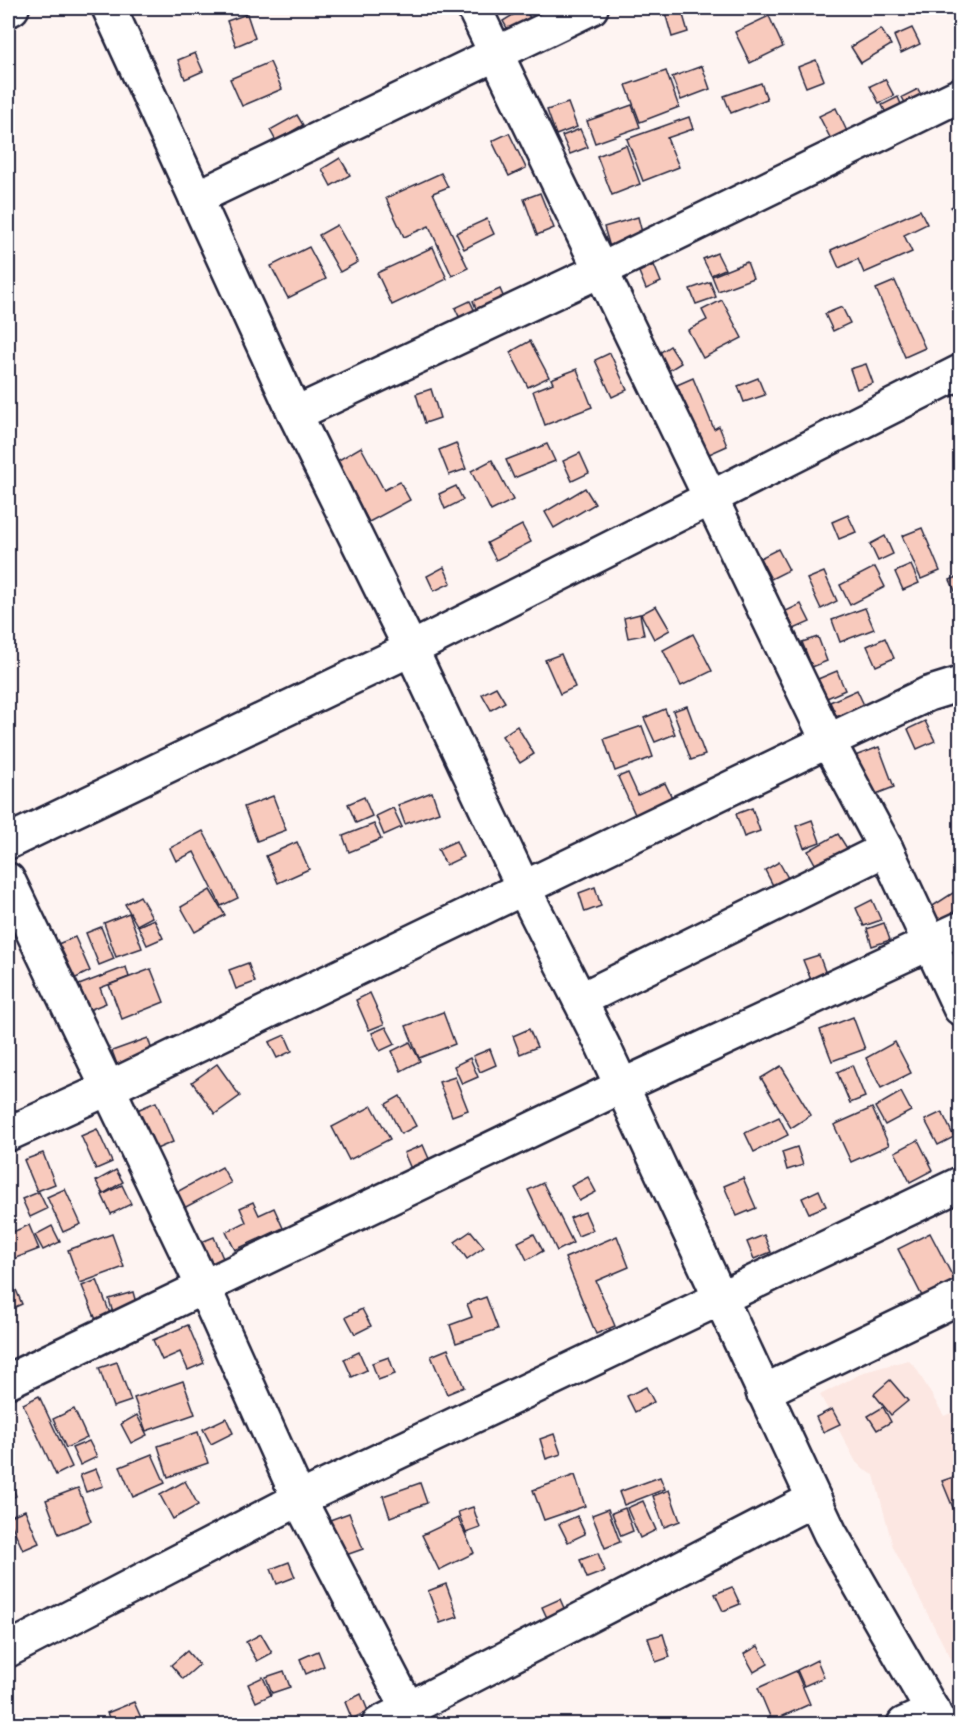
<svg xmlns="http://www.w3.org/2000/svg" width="968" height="1732" viewBox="0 0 968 1732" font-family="Caveat,sans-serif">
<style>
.built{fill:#fce7e2}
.building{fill:#f8cabd;stroke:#22223b;stroke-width:1.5}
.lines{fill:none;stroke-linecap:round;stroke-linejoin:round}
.minor-casing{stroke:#22223b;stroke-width:38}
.minor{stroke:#fff;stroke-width:33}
</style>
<rect width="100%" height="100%" fill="#fef4f2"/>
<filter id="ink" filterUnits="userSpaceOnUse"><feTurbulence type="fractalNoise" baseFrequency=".0167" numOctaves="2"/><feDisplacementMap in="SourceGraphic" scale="12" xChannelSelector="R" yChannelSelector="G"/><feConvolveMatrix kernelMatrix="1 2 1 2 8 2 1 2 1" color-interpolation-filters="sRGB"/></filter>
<g filter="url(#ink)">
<polygon class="built" points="908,1360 916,1368 944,1416 960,1409 960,1677 893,1547 874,1475 864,1470 856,1462 820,1395 864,1372"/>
<g class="building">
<polygon points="524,8 532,21 511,35 503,21"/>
<polygon points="669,8 681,8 688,32 672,37 664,9"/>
<polygon points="247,14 255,38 236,46 227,21"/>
<polygon points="769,16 783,47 750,63 735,32"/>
<polygon points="912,28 920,44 901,53 894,36"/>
<polygon points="881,29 891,45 861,63 851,47"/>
<polygon points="195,53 203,71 185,79 178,60"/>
<polygon points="816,60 824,80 806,87 798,67"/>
<polygon points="270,62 282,89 242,106 230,79"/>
<polygon points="702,66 710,89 681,100 672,77"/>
<polygon points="666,71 679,107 640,122 626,85"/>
<polygon points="885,79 894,96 879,103 870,86"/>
<polygon points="761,83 767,99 731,113 724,96"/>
<polygon points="918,89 926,104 910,112 902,97"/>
<polygon points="898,97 905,114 890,121 882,105"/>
<polygon points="568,103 577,127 556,135 547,110"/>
<polygon points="632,105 640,127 595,143 587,121"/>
<polygon points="836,108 852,142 836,149 819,116"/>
<polygon points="297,115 303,125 276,141 270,130"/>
<polygon points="689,117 693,129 667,138 679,167 643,181 627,139"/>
<polygon points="580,129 588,147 570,154 562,136"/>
<polygon points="509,133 526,168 509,176 492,141"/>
<polygon points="626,145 640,184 612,195 597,156"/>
<polygon points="340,158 350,175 331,186 322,169"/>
<polygon points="441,173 448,187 433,193 468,268 452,276 429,226 404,237 386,198"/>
<polygon points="540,193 554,228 537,235 524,199"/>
<polygon points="960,202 960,224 951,207"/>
<polygon points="920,210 927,224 904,235 912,252 864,273 858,259 839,268 831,250"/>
<polygon points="638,217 645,244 612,254 604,227"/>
<polygon points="487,219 494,234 464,249 456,233"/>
<polygon points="337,225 358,262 340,272 319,235"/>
<polygon points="309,247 326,279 288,298 271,266"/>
<polygon points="433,247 447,279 392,305 377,273"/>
<polygon points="717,253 725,269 711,275 703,259"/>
<polygon points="747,262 753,278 718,291 712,276"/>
<polygon points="654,265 661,282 646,289 639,272"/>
<polygon points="895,281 925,348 905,357 876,289"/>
<polygon points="710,282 716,297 696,304 690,289"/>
<polygon points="500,289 507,305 480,318 473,301"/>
<polygon points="722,300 742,338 703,358 688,330 707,320 702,310"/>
<polygon points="470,301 480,322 465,329 455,308"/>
<polygon points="842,307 850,323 833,331 825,314"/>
<polygon points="530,341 549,377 528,387 510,352"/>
<polygon points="670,346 681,363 668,371 658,354"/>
<polygon points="610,353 627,390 612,397 595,360"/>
<polygon points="866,364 873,383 857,389 850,369"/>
<polygon points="577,369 592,407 545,425 533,391 553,383 551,379"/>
<polygon points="693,378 714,429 719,426 727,446 707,455 677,385"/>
<polygon points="758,378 765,395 744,402 738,386"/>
<polygon points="431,389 440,418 425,423 416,394"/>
<polygon points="456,443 466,469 449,475 439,450"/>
<polygon points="547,444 555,461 514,478 506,460"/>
<polygon points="361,447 384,490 400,482 410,500 369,522 337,461"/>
<polygon points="580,453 589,473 572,481 563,461"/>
<polygon points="492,460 513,500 491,511 471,471"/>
<polygon points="456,486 463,500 445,509 439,494"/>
<polygon points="585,488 595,504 554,528 545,512"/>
<polygon points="848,515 856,532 839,539 832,522"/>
<polygon points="522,525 531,542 496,560 487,543"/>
<polygon points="922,528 940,571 921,579 902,536"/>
<polygon points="885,536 893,554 878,561 870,544"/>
<polygon points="778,549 789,570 771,579 760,558"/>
<polygon points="911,565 919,583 903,590 895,572"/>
<polygon points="444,567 451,583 434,591 427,576"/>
<polygon points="875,567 885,587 850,605 840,585"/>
<polygon points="824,572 837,601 821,609 807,579"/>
<polygon points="960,576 960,602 950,580"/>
<polygon points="801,604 810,622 794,629 786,611"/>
<polygon points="656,606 670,630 654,639 641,614"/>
<polygon points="865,608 874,629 840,642 832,620"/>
<polygon points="640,614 644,635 628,638 624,618"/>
<polygon points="693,634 712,671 681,686 663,650"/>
<polygon points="818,637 827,661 812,667 802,642"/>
<polygon points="885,638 894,658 876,666 867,646"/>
<polygon points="561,654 575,687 560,694 545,660"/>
<polygon points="837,671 845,690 827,698 818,679"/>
<polygon points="496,687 505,702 491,710 482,694"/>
<polygon points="857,690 864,705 837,717 830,702"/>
<polygon points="687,706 705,755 691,760 673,711"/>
<polygon points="665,709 675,734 655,742 644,718"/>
<polygon points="925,721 935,741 917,749 908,729"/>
<polygon points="517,726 534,754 520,763 502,736"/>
<polygon points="642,726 653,757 615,771 604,739"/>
<polygon points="879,747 894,787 871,796 855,756"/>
<polygon points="628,773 638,795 665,783 675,804 638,821 618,777"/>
<polygon points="432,792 439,812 405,824 398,805"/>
<polygon points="273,796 286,830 257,841 244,807"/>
<polygon points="364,797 372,816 356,823 348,804"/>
<polygon points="393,808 402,827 384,835 376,816"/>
<polygon points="752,808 760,831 744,837 736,814"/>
<polygon points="812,820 820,842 804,848 796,826"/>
<polygon points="374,824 381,839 349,852 343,836"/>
<polygon points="203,831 238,898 221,906 194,852 176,861 170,848"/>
<polygon points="838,834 850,853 819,871 808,851"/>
<polygon points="456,841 463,857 446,865 438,849"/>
<polygon points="297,842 309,869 278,883 266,856"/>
<polygon points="779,862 793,887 778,895 765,870"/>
<polygon points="595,887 601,906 585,912 579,893"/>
<polygon points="210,890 225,915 195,932 181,907"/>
<polygon points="956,891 960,897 960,909 937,924 928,909"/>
<polygon points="140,896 152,917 137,925 125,904"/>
<polygon points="872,900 881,920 864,926 856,908"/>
<polygon points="129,913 142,948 116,957 104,923"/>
<polygon points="154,919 163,938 147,945 138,926"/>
<polygon points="884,923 890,940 872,946 867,929"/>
<polygon points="101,927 114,959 99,965 86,933"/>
<polygon points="75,937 90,971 74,979 58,944"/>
<polygon points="819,955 826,974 811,980 803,960"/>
<polygon points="248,963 255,982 236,989 229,970"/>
<polygon points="126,967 129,977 100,988 106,1003 89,1010 79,985"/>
<polygon points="151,969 164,1002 122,1019 109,985"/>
<polygon points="370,993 384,1024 369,1030 356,1000"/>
<polygon points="443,1012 455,1044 419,1058 406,1026"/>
<polygon points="853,1017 865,1049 832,1061 820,1030"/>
<polygon points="386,1027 395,1044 380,1051 372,1033"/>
<polygon points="529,1029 537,1047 520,1054 513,1036"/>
<polygon points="285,1035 292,1051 277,1058 269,1042"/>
<polygon points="148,1038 153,1054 118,1067 112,1051"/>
<polygon points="410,1042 420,1061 401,1071 392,1051"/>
<polygon points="895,1042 911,1073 881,1088 866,1058"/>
<polygon points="490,1049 496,1065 480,1072 473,1056"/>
<polygon points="470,1058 478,1077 462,1084 454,1066"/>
<polygon points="217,1064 240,1096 215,1114 192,1082"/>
<polygon points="852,1065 865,1097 850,1103 837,1072"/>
<polygon points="781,1066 811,1115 791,1128 761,1078"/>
<polygon points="455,1077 468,1110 452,1116 439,1082"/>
<polygon points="901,1092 911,1111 885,1125 875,1107"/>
<polygon points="400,1096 416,1126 401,1134 386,1104"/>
<polygon points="156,1102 173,1142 154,1150 137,1110"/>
<polygon points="372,1106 390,1139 349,1160 332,1127"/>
<polygon points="872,1108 889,1145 851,1162 834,1125"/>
<polygon points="942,1112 954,1137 938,1145 925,1120"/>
<polygon points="779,1117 788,1135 754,1152 745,1133"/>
<polygon points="97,1129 112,1162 96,1169 81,1136"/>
<polygon points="918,1140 933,1170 910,1182 895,1152"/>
<polygon points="423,1145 434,1170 415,1178 404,1153"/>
<polygon points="797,1147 803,1165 787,1170 782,1152"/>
<polygon points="43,1153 55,1184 37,1191 24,1160"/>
<polygon points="222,1167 231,1183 184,1208 175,1193"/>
<polygon points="116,1170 123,1182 103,1194 96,1181"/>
<polygon points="588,1177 596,1192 579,1201 571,1186"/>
<polygon points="743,1178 756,1208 737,1216 724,1186"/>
<polygon points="543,1183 573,1243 557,1251 528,1190"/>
<polygon points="122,1185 131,1204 111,1214 102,1195"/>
<polygon points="65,1189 81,1224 63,1232 47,1197"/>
<polygon points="819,1190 826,1206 809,1213 802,1198"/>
<polygon points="39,1192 47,1209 30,1217 22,1199"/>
<polygon points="253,1202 259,1215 274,1208 283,1228 235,1250 226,1232 246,1222 240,1208"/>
<polygon points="585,1212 593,1230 578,1236 570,1218"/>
<polygon points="29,1225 39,1249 8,1261 8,1234"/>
<polygon points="52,1226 60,1242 43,1250 35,1235"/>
<polygon points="471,1231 484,1247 467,1259 455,1242"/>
<polygon points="930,1233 955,1281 923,1298 898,1249"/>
<polygon points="112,1234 124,1267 80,1283 68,1250"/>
<polygon points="534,1234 543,1251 527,1260 518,1242"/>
<polygon points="764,1235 771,1252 754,1259 747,1242"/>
<polygon points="617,1236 629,1267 596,1281 615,1326 596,1334 565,1258"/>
<polygon points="214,1237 225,1263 210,1269 199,1243"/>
<polygon points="9,1273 22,1304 8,1310 8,1274"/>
<polygon points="97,1280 111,1316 97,1322 82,1286"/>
<polygon points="133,1292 138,1310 114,1317 109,1299"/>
<polygon points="486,1297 498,1329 456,1343 450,1325 472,1317 467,1304"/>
<polygon points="362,1309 371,1326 355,1334 346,1317"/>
<polygon points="188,1325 204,1363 188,1370 180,1352 162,1360 153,1340"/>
<polygon points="448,1349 464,1387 447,1394 431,1356"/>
<polygon points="359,1352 367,1370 352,1377 344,1359"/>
<polygon points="389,1357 395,1374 378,1380 372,1363"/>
<polygon points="117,1362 131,1401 113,1407 99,1368"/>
<polygon points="890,1380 908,1401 891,1415 874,1394"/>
<polygon points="183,1381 195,1414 146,1431 134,1398"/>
<polygon points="646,1387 654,1402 635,1412 627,1396"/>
<polygon points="39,1396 72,1467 56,1475 23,1404"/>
<polygon points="883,1407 891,1422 877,1430 868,1416"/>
<polygon points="74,1409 87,1438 66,1448 53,1419"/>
<polygon points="832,1409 840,1424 823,1432 816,1417"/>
<polygon points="137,1415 147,1435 131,1443 121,1424"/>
<polygon points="226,1418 233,1433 211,1444 203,1429"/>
<polygon points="198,1432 208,1463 168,1477 158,1446"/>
<polygon points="554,1434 561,1454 546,1459 540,1439"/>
<polygon points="89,1441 97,1457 80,1465 72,1448"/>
<polygon points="152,1454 165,1483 133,1497 120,1467"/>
<polygon points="96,1469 103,1486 86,1492 80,1475"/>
<polygon points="575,1475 585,1506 544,1520 533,1490"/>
<polygon points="959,1475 960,1513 956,1515 942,1481"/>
<polygon points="8,1476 16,1496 8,1500"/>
<polygon points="660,1477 665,1489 624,1505 619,1492"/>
<polygon points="185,1481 198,1505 173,1519 160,1495"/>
<polygon points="420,1483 427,1503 390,1517 383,1496"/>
<polygon points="78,1488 91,1521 59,1534 46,1500"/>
<polygon points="669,1490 680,1521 664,1527 653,1496"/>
<polygon points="643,1501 656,1530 640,1538 627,1508"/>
<polygon points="473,1507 480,1528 466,1533 458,1512"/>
<polygon points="625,1508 633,1531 621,1536 612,1513"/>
<polygon points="608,1509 620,1542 605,1548 592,1515"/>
<polygon points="25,1510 39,1543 23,1550 8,1517"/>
<polygon points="349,1513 363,1549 343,1556 330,1520"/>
<polygon points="577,1516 585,1534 568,1542 559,1524"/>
<polygon points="458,1518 474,1553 439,1570 422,1535"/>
<polygon points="598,1553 605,1571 587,1578 580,1560"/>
<polygon points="289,1562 295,1577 277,1584 271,1569"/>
<polygon points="446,1584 458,1617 440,1623 428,1591"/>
<polygon points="732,1587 740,1604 723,1611 715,1594"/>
<polygon points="560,1599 568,1617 550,1624 542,1607"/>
<polygon points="261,1634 272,1653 257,1661 246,1642"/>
<polygon points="663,1634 670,1657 656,1662 648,1638"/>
<polygon points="758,1646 768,1664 754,1672 744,1654"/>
<polygon points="187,1651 199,1665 183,1679 171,1665"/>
<polygon points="318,1651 324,1666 306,1674 300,1659"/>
<polygon points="817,1660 824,1677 804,1686 797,1670"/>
<polygon points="284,1671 290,1687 272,1693 266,1677"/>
<polygon points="796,1671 810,1704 772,1721 758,1688"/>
<polygon points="263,1677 271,1695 256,1702 248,1684"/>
<polygon points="361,1694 368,1711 352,1719 345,1702"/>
<polygon points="134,1702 142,1720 131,1724 112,1724 107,1713"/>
</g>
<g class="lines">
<g class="minor-casing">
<g id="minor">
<polyline points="109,8 295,414 411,649 523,887 603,1046 814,1499 830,1533 940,1724"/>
<polyline points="474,8 828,741 886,849 960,1008"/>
<polyline points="8,10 12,8"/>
<polyline points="196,198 591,8"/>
<polyline points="295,414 601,270 960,95"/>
<polyline points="8,842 411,649 960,372"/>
<polyline points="8,880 204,1288 299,1499 416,1724"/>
<polyline points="580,1000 886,849"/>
<polyline points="8,1134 109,1088 828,741 928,694 960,684"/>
<polyline points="8,1381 622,1086 960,929"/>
<polyline points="763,1392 960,1297"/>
<polyline points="8,1650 299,1499 960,1184"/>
<polyline points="379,1724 814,1499"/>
<polyline points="904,1724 933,1711"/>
</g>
</g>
<use href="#minor" class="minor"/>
</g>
</g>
<rect width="968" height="1732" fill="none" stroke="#fff" stroke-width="30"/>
<rect x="15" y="15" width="938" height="1702" fill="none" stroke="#22223b" stroke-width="2" filter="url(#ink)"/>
</svg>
